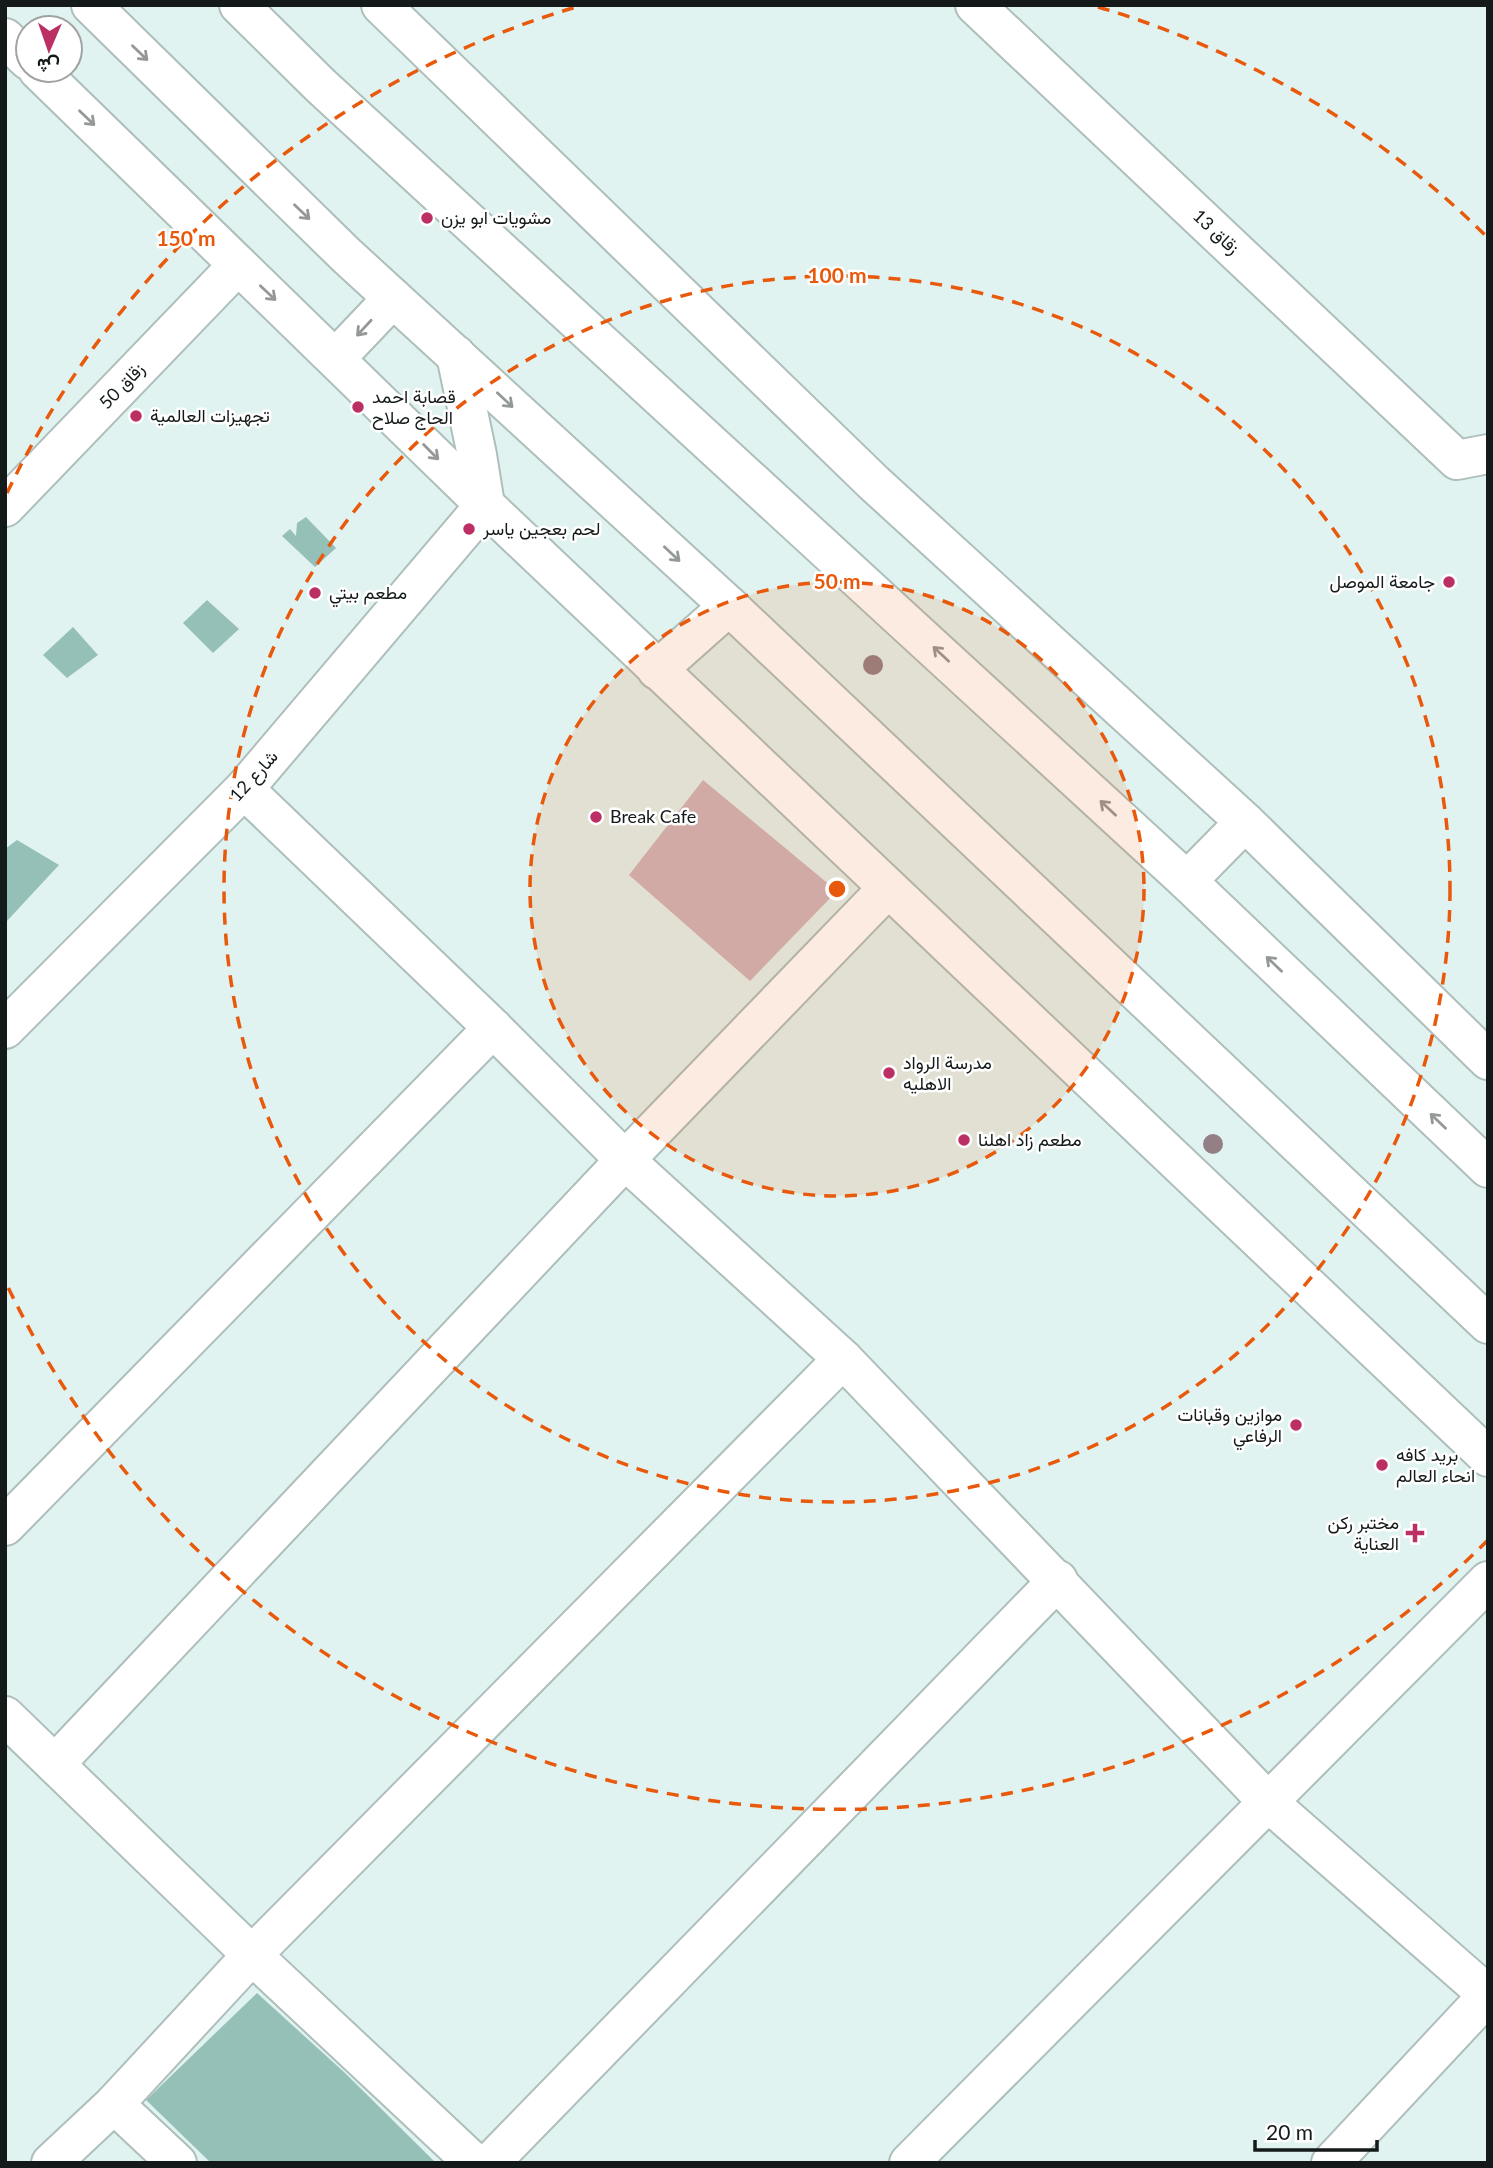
<svg xmlns="http://www.w3.org/2000/svg" width="1493" height="2168" viewBox="0 0 1493 2168" font-family="Lato,Vazirmatn,sans-serif">
<style>
.green{fill:#ceb5bb}
.building{fill:#95c0b8}
.lines{fill:none;stroke-linecap:round;stroke-linejoin:round}
.street-casing{stroke:#adbebb;stroke-width:42}
.secondary-casing{stroke:#adbebb;stroke-width:42}
.highway-casing{stroke:#adbebb;stroke-width:42}
.street{stroke:#fff;stroke-width:38}
.secondary{stroke:#fff;stroke-width:38}
.highway{stroke:#fff;stroke-width:38}
.tree{fill:#938087}
.oneway{stroke:#959898}
.ring{fill:none;stroke:#e8590c;stroke-width:3.5;stroke-dasharray:12 9}
.poi-dot{fill:#bb2f65;stroke:#fff;stroke-width:2.5}
.labels{text-anchor:middle;stroke-width:5;stroke-linejoin:round;paint-order:stroke}
.poi-label{font-size:18px;fill:#131a19;stroke:#fff;text-anchor:start}
.street-label{font-size:18px;fill:#131a19;stroke:#fff}
.centre{fill:#e8590c;stroke:#fff;stroke-width:3.5}
.ring-label{font-size:21px;text-anchor:middle;font-weight:bold;fill:#e8590c;stroke:#fff;stroke-width:5;stroke-linejoin:round;paint-order:stroke}
</style>
<rect width="100%" height="100%" fill="#e1f3f0"/>
<polygon class="green" points="703,780 837,891 750,981 629,875"/>
<g class="building">
<polygon points="306,517 336,548 315,567 282,536 290,529 296,536 297,523"/>
<polygon points="207,600 239,629 213,653 183,623"/>
<polygon points="73,627 98,655 67,678 43,655"/>
<polygon points="17,840 59,865 6,922 5,849"/>
<polygon points="257,1993 345,2073 436,2163 211,2163 146,2100"/>
</g>
<g class="lines">
<g class="street-casing">
<g id="street">
<polyline points="381,5 874,483 1245,822 1488,1060"/>
<polyline points="975,5 1457,460 1488,454"/>
<polyline points="5,38 28,60"/>
<polyline points="38,70 485,505 1488,1457"/>
<polyline points="5,507 238,265"/>
<polyline points="244,789 493,1028 625,1160 843,1359 1268,1802 1488,1995"/>
<polyline points="5,1526 493,1028"/>
<polyline points="5,1716 252,1955 474,2163"/>
<polyline points="55,1764 625,1160 888,888"/>
<polyline points="114,2104 177,2163"/>
<polyline points="51,2163 114,2104 252,1955 843,1359"/>
<polyline points="490,2163 1058,1580"/>
<polyline points="909,2163 1488,1581"/>
<polyline points="1331,2163 1488,1995"/>
</g>
</g>
<g class="secondary-casing">
<polyline id="secondary" points="5,1029 244,789 485,505"/>
</g>
<g class="highway-casing">
<g id="highway">
<polyline points="91,5 346,255 729,606 1488,1324"/>
<polyline points="239,5 321,86 1187,881 1488,1168"/>
<polyline points="456,355 477,455 485,505"/>
<polyline points="336,358 393,298"/>
<polyline points="657,670 729,606"/>
<polyline points="1187,881 1245,822"/>
</g>
</g>
<use href="#street" class="street"/>
<use href="#secondary" class="secondary"/>
<use href="#highway" class="highway"/>
</g>
<g class="tree">
<circle cx="873" cy="665" r="10"/>
<circle cx="1213" cy="1144" r="10"/>
</g>
<defs><path id="oneway-shaft" d="M-6 0H5M1.5-3L5.5 0L1.5 3" fill="none" stroke-width="1.6" stroke-linecap="round" stroke-linejoin="round" transform="scale(1.75)"/></defs>
<g class="oneway">
<use href="#oneway-shaft" transform="translate(140 53) rotate(44)"/>
<use href="#oneway-shaft" transform="translate(87 118) rotate(44)"/>
<use href="#oneway-shaft" transform="translate(302 212) rotate(44)"/>
<use href="#oneway-shaft" transform="translate(268 293) rotate(43)"/>
<use href="#oneway-shaft" transform="translate(364 328) rotate(133)"/>
<use href="#oneway-shaft" transform="translate(505 400) rotate(43)"/>
<use href="#oneway-shaft" transform="translate(431 452) rotate(45)"/>
<use href="#oneway-shaft" transform="translate(672 554) rotate(43)"/>
<use href="#oneway-shaft" transform="translate(941 654) rotate(-137)"/>
<use href="#oneway-shaft" transform="translate(1108 808) rotate(-137)"/>
<use href="#oneway-shaft" transform="translate(1274 964) rotate(-136)"/>
<use href="#oneway-shaft" transform="translate(1438 1121) rotate(-136)"/>
</g>
<circle cx="837" cy="889" r="307" fill="#e8590c" fill-opacity=".12"/>
<g class="ring">
<circle cx="837" cy="889" r="307"/>
<circle cx="837" cy="889" r="613"/>
<path d="M1488 1540A920 920 0 0 1 7 1285M7 493A920 920 0 0 1 576 7M1098 7A920 920 0 0 1 1488 238"/>
</g>
<g class="poi-dot">
<circle cx="427" cy="218" r="7"/>
<circle cx="358" cy="407" r="7"/>
<circle cx="136" cy="416" r="7"/>
<circle cx="469" cy="529" r="7"/>
<circle cx="1449" cy="582" r="7"/>
<circle cx="315" cy="593" r="7"/>
<circle cx="596" cy="817" r="7"/>
<circle cx="889" cy="1073" r="7"/>
<circle cx="964" cy="1140" r="7"/>
<circle cx="1296" cy="1425" r="7"/>
<circle cx="1382" cy="1465" r="7"/>
<path d="M1411.5 1522.5h7v7h7v7h-7v7h-7v-7h-7v-7h7z"/>
</g>
<g class="labels">
<g class="poi-label">
<text x="441" y="224">مشويات ابو يزن</text>
<text x="372" y="403">قصابة احمد<tspan x="372" dy="21">الحاج صلاح</tspan></text>
<text x="150" y="422">تجهيزات العالمية</text>
<text x="483" y="535">لحم بعجين ياسر</text>
<text x="1435" y="588" text-anchor="end">جامعة الموصل</text>
<text x="329" y="599">مطعم بيتي</text>
<text x="610" y="823">Break Cafe</text>
<text x="903" y="1069">مدرسة الرواد<tspan x="903" dy="21">الاهليه</tspan></text>
<text x="978" y="1146">مطعم زاد اهلنا</text>
<text x="1282" y="1421" text-anchor="end">موازين وقبانات<tspan x="1282" dy="21">الرفاعي</tspan></text>
<text x="1396" y="1461">بريد كافه<tspan x="1396" dy="21">انحاء العالم</tspan></text>
<text x="1399" y="1529" text-anchor="end">مختبر ركن<tspan x="1399" dy="21">العناية</tspan></text>
</g>
<g class="street-label">
<text transform="translate(1216 232) rotate(43)" y="6">زقاق 13</text>
<text transform="translate(122 386) rotate(-46)" y="6">زقاق 50</text>
<text transform="translate(254 776) rotate(-48)" y="6">شارع 12</text>
</g>
</g>
<circle cx="837" cy="889" r="10" class="centre"/>
<g class="ring-label">
<text x="186" y="246">150 m</text>
<text x="837" y="283">100 m</text>
<text x="837" y="589">50 m</text>
</g>
<rect width="1493" height="2168" fill="none" stroke="#131a19" stroke-width="14"/>
<g transform="translate(49 49) rotate(182)"><circle r="33" fill="#ffffff" stroke="#a1a3a3" stroke-width="2"/>
<path d="M0-5L12 26L0 18L-12 26Z" fill="#bb2f65"/>
<text y="-10" font-size="19" font-weight="bold" text-anchor="middle" fill="#131a19">ش</text>
</g>
<path d="M1255 2140v10h122v-10" fill="none" stroke="#131a19" stroke-width="3.5"/>
<text x="1266" y="2140" font-size="21" fill="#131a19" stroke="#ffffff" stroke-width="5" paint-order="stroke">20 m</text>
</svg>
